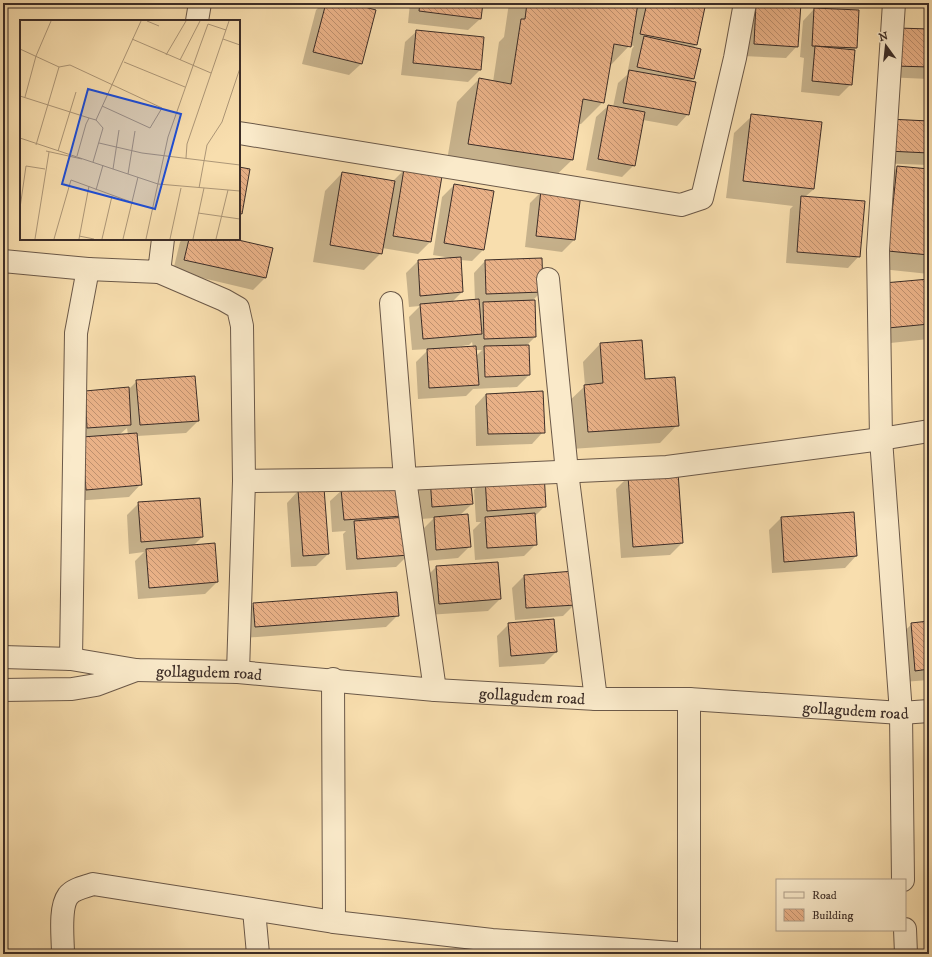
<svg xmlns="http://www.w3.org/2000/svg" width="932" height="957" viewBox="0 0 932 957" font-family="'IM FELL DW Pica',serif">
<style>
.shadow{fill:#0003;fill-rule:evenodd}
.building{fill:url(#building-back-hatch);stroke:#3c2d27}
.lines{fill:none;stroke-linecap:round;stroke-linejoin:round}
.minor-casing{stroke:#6b5949;stroke-width:24}
.tertiary-casing{stroke:#6b5949;stroke-width:24}
.minor{stroke:#faeaca;stroke-width:22}
.tertiary{stroke:#faeaca;stroke-width:22}
.labels{text-anchor:middle;stroke-width:4;stroke-linejoin:round;paint-order:stroke}
.street-label{font-size:16px;fill:#3c2d27;stroke:#faeaca}
.inset-road{fill:none;stroke:#ad9778;stroke-width:1}
.view{fill:#1d4ed8;fill-opacity:0.15;stroke:#1d4ed8;stroke-width:2}
.inset-edge{fill:none;stroke:#3c2d27;stroke-width:2}
</style>
<defs>
<pattern id="building-back-hatch" width="6" height="6" patternUnits="userSpaceOnUse"><rect width="6" height="6" fill="#e9b187"/><path d="M-1 5l2 2M0 0l6 6M5-1l2 2" fill="none" stroke="#be906e"/></pattern>
</defs>
<rect width="100%" height="100%" fill="#f8deae"/>
<filter id="stains"><feTurbulence type="fractalNoise" baseFrequency=".005" numOctaves="4"/><feColorMatrix values="0 0 0 0 .2 0 0 0 0 .09 0 0 0 0 .02 0 0 0 .5 -.17"/></filter>
<radialGradient id="worn" r=".72"><stop offset=".6" stop-color="#630" stop-opacity="0"/><stop offset="1" stop-color="#630" stop-opacity=".3"/></radialGradient>
<g class="shadow">
<polygon points="323,3 346,3 361,64 349,75 302,64 316,10"/>
<polygon points="410,3 482,3 480,19 468,30 408,23"/>
<polygon points="509,3 637,3 636,9 642,3 683,3 704,8 696,45 693,48 700,50 693,79 690,82 688,114 677,126 643,120 634,165 622,177 586,170 596,117 608,106 613,107 618,83 627,75 632,49 634,46 630,45 609,67 603,102 581,124 578,124 572,160 549,182 446,166 457,102 479,79 493,82 499,42 504,37"/>
<polygon points="748,3 800,3 797,46 786,58 743,56"/>
<polygon points="814,9 858,11 856,48 853,51 851,84 839,96 801,92 804,58 800,57 803,21"/>
<polygon points="929,30 929,79 884,77"/>
<polygon points="417,31 483,38 480,70 468,82 401,75 405,42"/>
<polygon points="752,116 814,189 805,197 859,256 848,268 786,263 790,209 793,206 726,198 734,133"/>
<polygon points="929,122 929,165 875,163"/>
<polygon points="898,167 929,170 929,274 872,268 880,184"/>
<polygon points="404,170 441,177 430,242 418,254 382,248 381,253 364,270 313,262 325,191 342,173 393,181"/>
<path d="M454,185l29,65 -11,11 -12,-1 2,32 -11,11 24,-2 -1,-28 11,-12 57,30 -10,10 3,36 -9,9h2l1,29 -12,12 -44,2 -7,7 -48,3 -2,-37 13,-13 -17,1 -3,-33 11,-11 -11,1 -3,-34 12,-12 33,-3 -18,-3 9,-58zM472,342l1,5 -18,2 -1,-2 15,-2zM475,350h7l-6,6z"/>
<polygon points="542,191 580,195 574,240 562,252 525,247 530,203"/>
<polygon points="183,239 229,239 271,249 265,278 253,290 173,271 180,242"/>
<polygon points="929,280 929,339 871,345 867,301 884,284"/>
<polygon points="600,344 644,380 677,425 660,443 571,449 567,403 585,386 583,362"/>
<path d="M137,381l61,40 -12,12 -49,3 3,49 -11,12 -55,4 -1,-98 55,-13zM127,428l1,7h-9z"/>
<polygon points="486,394 543,432 532,444 476,446 475,406"/>
<polygon points="628,477 682,543 670,555 621,558 616,489"/>
<polygon points="431,478 472,504 460,515 470,546 458,558 425,561 423,529 434,518 421,519 419,490"/>
<polygon points="485,478 545,506 534,517 536,544 524,556 475,560 473,530 481,522 476,522 474,490"/>
<polygon points="400,485 408,555 396,567 346,570 343,534 346,531 332,532 330,501 342,490"/>
<polygon points="298,491 328,554 316,566 291,567 287,503"/>
<polygon points="139,503 202,537 193,546 217,582 205,594 138,599 135,561 144,552 129,554 127,515"/>
<polygon points="781,518 856,556 845,568 772,573 769,530"/>
<polygon points="497,563 500,599 488,611 427,615 424,579 436,567"/>
<polygon points="524,576 575,604 563,616 515,620 512,588"/>
<polygon points="254,604 398,615 386,627 244,638 242,616"/>
<polygon points="929,622 929,680 903,682 900,635 912,624"/>
<polygon points="509,624 556,652 544,664 499,667 497,636"/>
</g>
<g class="building">
<polygon points="326,3 350,3 376,10 362,64 313,52"/>
<polygon points="420,3 483,3 481,19 419,11"/>
<polygon points="527,3 638,3 631,47 614,44 604,103 583,99 573,160 468,144 479,78 511,84 521,19 525,19"/>
<polygon points="647,3 687,3 705,7 697,45 640,34"/>
<polygon points="756,3 801,3 798,47 754,44"/>
<polygon points="814,8 859,10 857,48 812,46"/>
<polygon points="898,28 929,29 929,67 896,66"/>
<polygon points="416,30 484,37 481,70 413,63"/>
<polygon points="644,36 701,49 694,79 637,67"/>
<polygon points="815,46 855,50 852,85 812,81"/>
<polygon points="629,70 696,82 689,115 623,103"/>
<polygon points="608,105 645,112 635,166 598,159"/>
<polygon points="751,114 822,122 814,189 743,181"/>
<polygon points="888,119 929,121 929,153 887,151"/>
<polygon points="897,166 929,169 929,255 888,251"/>
<polygon points="239,167 250,169 242,214 239,213"/>
<polygon points="404,169 442,176 431,242 393,236"/>
<polygon points="342,172 395,181 382,254 330,245"/>
<polygon points="454,184 494,191 484,250 444,243"/>
<polygon points="541,190 581,194 575,240 536,236"/>
<polygon points="801,196 865,201 860,257 797,252"/>
<polygon points="189,239 234,239 273,248 266,278 184,260"/>
<polygon points="461,257 463,292 420,296 418,260"/>
<polygon points="542,258 543,292 486,294 485,260"/>
<polygon points="929,279 929,324 888,328 884,283"/>
<polygon points="479,299 482,334 423,339 420,304"/>
<polygon points="535,300 536,337 484,339 483,302"/>
<polygon points="642,340 645,379 675,377 679,426 588,432 584,385 603,383 600,343"/>
<polygon points="529,345 530,375 485,377 484,346"/>
<polygon points="476,346 479,385 429,388 427,349"/>
<polygon points="195,376 199,421 140,425 136,380"/>
<polygon points="129,387 131,425 87,428 85,391"/>
<polygon points="543,391 545,433 488,434 486,394"/>
<polygon points="137,433 142,485 86,490 82,437"/>
<polygon points="678,472 683,543 633,547 628,476"/>
<polygon points="544,473 546,507 487,511 485,477"/>
<polygon points="470,474 473,504 432,507 430,477"/>
<polygon points="401,484 403,516 344,520 341,489"/>
<polygon points="324,488 329,554 303,556 298,490"/>
<polygon points="200,498 203,537 141,542 138,502"/>
<polygon points="854,512 857,556 784,562 781,517"/>
<polygon points="535,513 537,545 487,548 485,517"/>
<polygon points="468,514 471,547 436,550 434,517"/>
<polygon points="406,517 409,555 357,559 354,521"/>
<polygon points="215,543 218,582 149,588 146,549"/>
<polygon points="498,562 501,599 439,604 436,566"/>
<polygon points="574,571 576,605 526,608 524,575"/>
<polygon points="397,592 399,616 255,627 253,603"/>
<polygon points="554,619 557,652 511,656 508,623"/>
<polygon points="929,621 929,669 915,671 911,623"/>
</g>
<g class="lines">
<g class="minor-casing">
<g id="minor">
<polyline points="894,3 878,250 881,439 901,713 903,880"/>
<polyline points="197,21 200,3"/>
<polyline points="239,133 681,205 702,198 735,58 745,3"/>
<polyline points="3,261 88,269"/>
<polyline points="159,272 224,300 238,308 242,326 244,481 238,672"/>
<polyline points="548,279 567,472 596,699"/>
<polyline points="391,303 405,479 435,690"/>
<polyline points="244,481 405,479 667,467 881,439 929,431"/>
<polyline points="71,659 76,333 88,269 159,272 163,239"/>
<polyline points="333,679 334,922"/>
<polyline points="689,699 689,954"/>
<polyline points="254,910 258,954"/>
<polyline points="905,929 906,954"/>
<path d="M63,954c0,-15 -4,-46 5,-58 5,-7 17,-9 25,-12l241,38 158,18 196,14"/>
</g>
</g>
<g class="tertiary-casing">
<g id="tertiary">
<path id="s1" d="M3,657l68,2 65,11 102,2 197,18 161,9h93l212,14 28,-2"/>
<polyline points="3,690 72,689 96,685 136,670"/>
</g>
</g>
<use href="#minor" class="minor"/>
<use href="#tertiary" class="tertiary"/>
</g>
<g class="labels">
<g class="street-label">
<text dy="6" stroke="none"><textPath href="#s1" startOffset="207">gollagudem road</textPath></text>
<text dy="6" stroke="none"><textPath href="#s1" startOffset="531">gollagudem road</textPath></text>
<text dy="6" stroke="none"><textPath href="#s1" startOffset="855">gollagudem road</textPath></text>
</g>
</g>
<g transform="translate(20 20)">
<rect width="220" height="220" fill="#f8deae"/>
<path class="inset-road" d="M127,1l12,5M112,19l79,34M203,19l17,6M0,29l39,18 11,-2 92,43 -12,20 -48,-22M146,35l20,-34M160,40l20,-39M104,42l61,25M0,76l69,22M5,77l11,-41 15,-35M0,118l138,46 82,7M79,123l43,10 98,12M16,125l23,-78M26,131l36,8M38,131l18,-59M57,136l9,-32 3,-6 7,2 45,-99M166,138l1,-14 42,-123M73,142l10,-34 -7,-8M93,149l6,-39M108,154l7,-43M179,168l8,-43 15,-23 18,-54M76,170l7,-25M0,188l6,-42 19,3M178,193l42,6M59,216l15,3M15,219l14,-87M34,219l17,-59 60,22M59,219l10,-53M82,219l10,-43M103,219l15,-62M126,219l22,-102 32,-91 8,-22 18,6M150,219l11,-51M173,219l11,-51M196,219l12,-49"/>
<path class="view" d="M68,69l93,25 -26,95 -93,-25z"/>
<rect width="220" height="220" class="inset-edge"/>
</g>
<rect width="932" height="957" fill="none" stroke="#f8deae" stroke-width="16"/>
<rect x="4" y="4" width="924" height="949" fill="none" stroke="#3c2d27" stroke-width="2"/>
<rect x="8" y="8" width="916" height="941" fill="none" stroke="#3c2d27"/>
<rect x="776" y="879" width="130" height="52" fill="#faeaca" stroke="#ae9e89"/>
<rect x="784" y="892" width="20" height="6" fill="#faeaca" stroke="#ae9e89"/>
<text x="812" y="899" font-size="12" fill="#3c2d27">Road</text>
<rect x="784" y="909" width="20" height="12" fill="url(#building-back-hatch)" stroke="#ae9e89"/>
<text x="812" y="919" font-size="12" fill="#3c2d27">Building</text>
<g transform="translate(886 46) rotate(345)" stroke="#faeaca" stroke-width="3" paint-order="stroke">
<path d="M0-3L7 15L0 10L-7 15Z" fill="#3c2d27"/>
<text y="-6" font-size="11" font-weight="bold" text-anchor="middle" fill="#3c2d27">N</text>
</g>
<rect width="100%" height="100%" filter="url(#stains)"/>
<rect width="100%" height="100%" fill="url(#worn)"/>
</svg>
